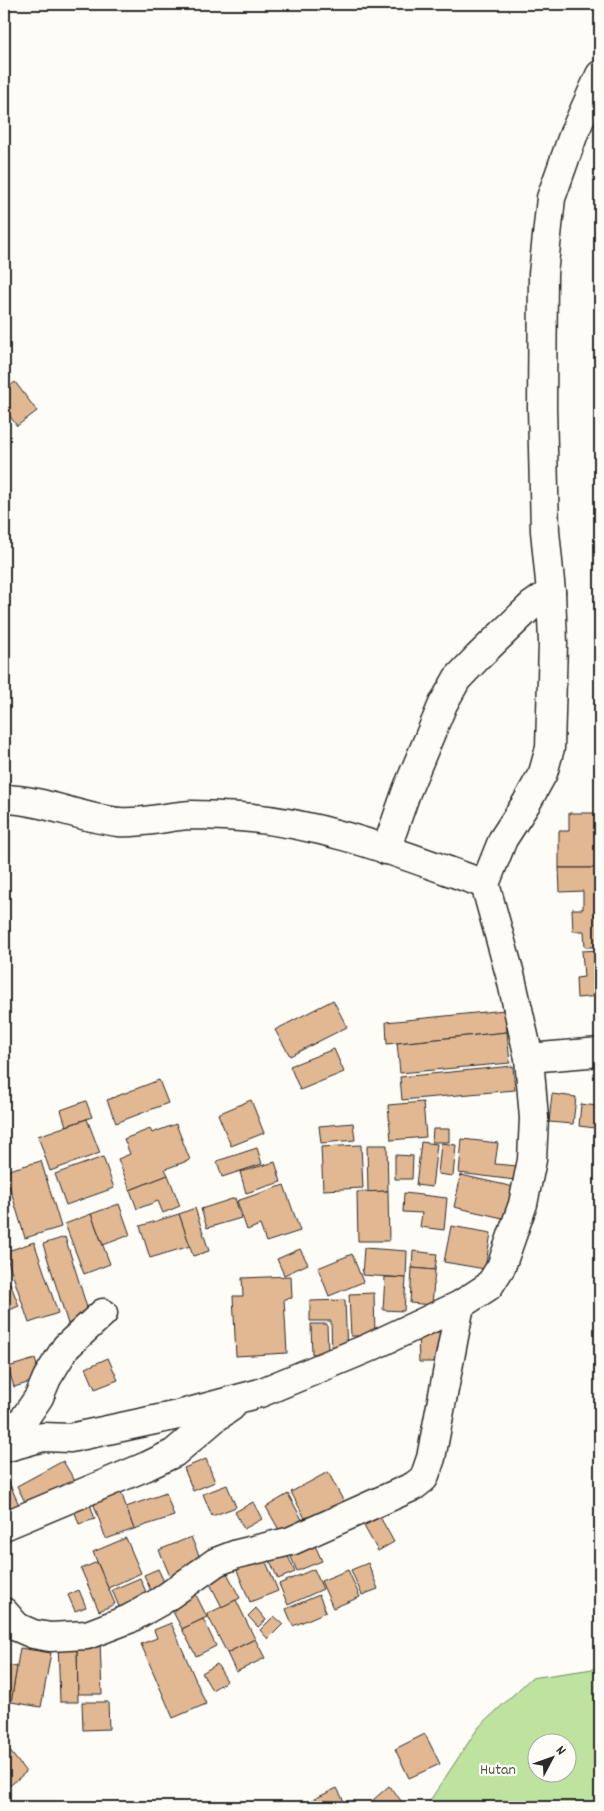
<svg xmlns="http://www.w3.org/2000/svg" width="604" height="1811" viewBox="0 0 604 1811" font-family="Dekko,sans-serif">
<style>
.green{fill:#bde39e;stroke:#748764;fill-rule:evenodd}
.building{fill:#e1b892;stroke:#2b2b2b}
.lines{fill:none;stroke-linecap:round;stroke-linejoin:round}
.street-casing{stroke:#2b2b2b;stroke-width:31}
.street{stroke:#fdfcf7;stroke-width:28}
.labels{text-anchor:middle;stroke-width:4.5;stroke-linejoin:round;paint-order:stroke}
.park-label{font-size:16px;fill:#505948;stroke:#fdfcf7}
</style>
<rect width="100%" height="100%" fill="#fdfcf7"/>
<filter id="ink" filterUnits="userSpaceOnUse"><feTurbulence type="fractalNoise" baseFrequency=".02" numOctaves="2"/><feDisplacementMap in="SourceGraphic" scale="10" xChannelSelector="R" yChannelSelector="G"/><feConvolveMatrix kernelMatrix="1 2 1 2 8 2 1 2 1" color-interpolation-filters="sRGB"/></filter>
<g filter="url(#ink)">
<path class="green" d="M600,1668v139h-173v-2l51,-77 53,-50zM536,1744h30v30h-30z"/>
<g class="building">
<polygon points="15,382 37,411 17,426 4,408 4,391"/>
<polygon points="598,701 600,701 600,729 597,729"/>
<rect x="596" y="737" width="4" height="28"/>
<polygon points="569,813 600,813 600,868 559,868 559,831 569,831"/>
<polygon points="559,868 600,868 600,947 585,947 584,931 573,931 572,909 583,909 583,891 560,892"/>
<polygon points="600,950 600,996 577,998 576,978 584,977 582,951"/>
<polygon points="333,1000 347,1027 290,1056 275,1030"/>
<polygon points="505,1010 507,1032 387,1044 386,1022"/>
<polygon points="507,1032 510,1063 400,1073 397,1043"/>
<polygon points="334,1049 344,1072 300,1090 290,1066"/>
<polygon points="513,1066 515,1090 402,1100 400,1077"/>
<polygon points="159,1080 168,1103 116,1123 107,1100"/>
<polygon points="552,1094 576,1097 573,1124 549,1122"/>
<polygon points="251,1100 264,1133 231,1146 218,1114"/>
<polygon points="86,1101 92,1117 66,1126 61,1110"/>
<polygon points="423,1102 426,1137 391,1140 388,1105"/>
<polygon points="581,1104 597,1106 595,1128 579,1126"/>
<polygon points="87,1119 100,1153 50,1171 38,1136"/>
<polygon points="353,1123 355,1140 321,1143 319,1126"/>
<polygon points="176,1124 190,1160 165,1169 168,1175 130,1190 118,1159 130,1154 124,1139 150,1129 152,1133"/>
<polygon points="433,1129 449,1129 449,1142 432,1142"/>
<polygon points="462,1139 498,1143 495,1164 517,1166 515,1180 459,1173"/>
<polygon points="421,1142 437,1144 432,1187 416,1185"/>
<polygon points="441,1143 456,1145 453,1176 438,1174"/>
<polygon points="361,1145 363,1188 323,1190 321,1147"/>
<polygon points="367,1145 387,1145 388,1191 368,1192"/>
<polygon points="257,1148 262,1164 222,1177 217,1161"/>
<polygon points="395,1155 413,1156 412,1179 395,1179"/>
<polygon points="103,1157 114,1188 66,1205 55,1174"/>
<polygon points="41,1161 61,1227 25,1238 5,1171"/>
<polygon points="275,1162 281,1182 246,1193 240,1172"/>
<polygon points="168,1175 180,1206 163,1213 158,1201 137,1209 130,1190"/>
<polygon points="461,1175 514,1187 507,1219 454,1207"/>
<polygon points="284,1185 300,1231 266,1242 260,1225 247,1230 237,1201"/>
<polygon points="388,1191 389,1241 358,1241 357,1192"/>
<polygon points="404,1193 447,1198 444,1230 420,1227 422,1213 403,1212"/>
<polygon points="235,1198 241,1218 207,1228 201,1209"/>
<polygon points="119,1204 130,1235 103,1245 91,1214"/>
<polygon points="195,1208 209,1251 193,1256 179,1214"/>
<polygon points="91,1214 110,1264 84,1274 65,1224"/>
<polygon points="179,1214 190,1246 150,1258 140,1226"/>
<polygon points="451,1226 491,1233 485,1269 444,1262"/>
<polygon points="65,1237 90,1317 68,1324 43,1244"/>
<polygon points="34,1242 58,1313 29,1323 5,1252"/>
<polygon points="364,1248 407,1251 406,1278 362,1275"/>
<polygon points="300,1249 308,1264 284,1275 277,1259"/>
<polygon points="413,1251 437,1254 435,1270 412,1268"/>
<polygon points="352,1254 363,1282 329,1296 318,1268"/>
<polygon points="412,1268 435,1270 432,1305 410,1303"/>
<polygon points="291,1276 292,1298 284,1299 287,1353 236,1356 233,1296 243,1296 242,1278"/>
<polygon points="385,1277 406,1278 404,1311 383,1310"/>
<polygon points="10,1283 19,1306 5,1312 4,1286"/>
<polygon points="374,1293 375,1336 351,1336 349,1294"/>
<polygon points="345,1300 347,1354 332,1355 331,1321 310,1321 310,1301"/>
<polygon points="311,1324 327,1324 328,1353 312,1354"/>
<polygon points="418,1332 440,1332 441,1362 419,1362"/>
<polygon points="108,1358 118,1380 95,1389 86,1368"/>
<polygon points="35,1359 41,1379 14,1387 8,1367"/>
<polygon points="206,1459 215,1482 193,1491 184,1468"/>
<polygon points="63,1461 75,1481 28,1508 17,1486"/>
<polygon points="4,1472 20,1507 4,1514"/>
<polygon points="328,1472 345,1504 308,1524 291,1492"/>
<polygon points="227,1485 236,1507 212,1516 203,1494"/>
<polygon points="121,1492 134,1529 106,1539 93,1502"/>
<polygon points="166,1493 174,1516 134,1529 126,1507"/>
<polygon points="288,1494 304,1523 282,1535 266,1507"/>
<polygon points="89,1501 95,1519 79,1524 73,1507"/>
<polygon points="253,1502 262,1519 244,1529 235,1512"/>
<polygon points="380,1517 394,1542 378,1551 364,1526"/>
<polygon points="191,1537 204,1567 172,1581 159,1550"/>
<polygon points="126,1538 141,1573 108,1588 93,1552"/>
<polygon points="312,1539 322,1561 297,1571 288,1550"/>
<polygon points="283,1545 295,1572 278,1579 266,1552"/>
<polygon points="264,1557 278,1591 250,1602 236,1568"/>
<polygon points="97,1562 115,1604 99,1611 81,1569"/>
<polygon points="368,1563 378,1589 362,1595 351,1570"/>
<polygon points="158,1569 168,1590 153,1596 144,1575"/>
<polygon points="314,1569 323,1589 288,1605 279,1584"/>
<polygon points="348,1570 360,1597 333,1608 321,1581"/>
<polygon points="227,1573 240,1598 222,1607 209,1582"/>
<polygon points="140,1578 151,1604 123,1616 112,1590"/>
<polygon points="79,1590 86,1607 75,1611 68,1595"/>
<polygon points="195,1593 207,1617 182,1629 170,1606"/>
<polygon points="319,1595 326,1612 293,1626 286,1609"/>
<polygon points="236,1600 255,1639 227,1653 207,1614"/>
<polygon points="256,1608 266,1620 258,1627 248,1616"/>
<polygon points="274,1616 283,1624 268,1639 260,1630"/>
<polygon points="203,1619 216,1646 196,1656 182,1629"/>
<polygon points="171,1623 206,1704 173,1718 141,1644 157,1638 154,1630"/>
<polygon points="255,1639 265,1658 236,1672 227,1653"/>
<polygon points="58,1640 77,1643 78,1702 60,1702"/>
<polygon points="100,1642 102,1694 78,1694 77,1643"/>
<polygon points="20,1648 51,1653 41,1707 11,1702"/>
<polygon points="4,1664 17,1667 11,1702 4,1700"/>
<polygon points="217,1664 227,1681 212,1690 202,1673"/>
<polygon points="82,1702 108,1702 109,1729 83,1730"/>
<polygon points="425,1734 440,1764 409,1778 395,1749"/>
<polygon points="9,1750 26,1772 6,1789 4,1786 4,1754"/>
<polygon points="389,1786 403,1803 397,1807 379,1807 373,1800"/>
<polygon points="337,1788 347,1807 311,1807 308,1802"/>
</g>
<g class="lines">
<g class="street-casing">
<g id="street">
<path d="M4,799c40,1 76,19 115,23 22,2 49,-6 72,-7 16,0 33,1 49,2 86,6 165,39 245,67"/>
<polyline points="386,850 407,790 443,704 457,679 478,657 531,606 551,592"/>
<polyline points="529,1058 600,1052"/>
<polyline points="4,1439 24,1419 39,1397 47,1378 66,1347 103,1313"/>
<polyline points="4,1448 43,1437 70,1438 178,1415 260,1393 368,1348 460,1305 489,1286 501,1267 523,1204 532,1160 534,1118 529,1058 511,978 485,884 503,839 527,802 543,773 550,748 553,643 551,592 545,531 542,407 543,274 551,198 574,133 600,75"/>
<polyline points="4,1526 147,1466 174,1453 215,1418 231,1407"/>
<polyline points="4,1612 17,1627 33,1634 50,1637 87,1635 129,1619 161,1601 216,1562 237,1554 291,1541 414,1486 424,1478 431,1458 460,1305"/>
</g>
</g>
<use href="#street" class="street"/>
</g>
</g>
<g class="labels">
<g class="park-label">
<text x="498" y="1774">Hutan</text>
</g>
</g>
<rect width="604" height="1811" fill="none" stroke="#fdfcf7" stroke-width="20"/>
<rect x="10" y="10" width="584" height="1791" fill="none" stroke="#2b2b2b" stroke-width="2" filter="url(#ink)"/>
<g transform="translate(552 1758) rotate(49)"><circle r="24" fill="#fdfcf7" stroke="#a9a8a5"/>
<path d="M0-4L9 19L0 12L-9 19Z" fill="#2b2b2b"/>
<text y="-8" font-size="14" font-weight="bold" text-anchor="middle" fill="#2b2b2b">N</text>
</g>
</svg>
